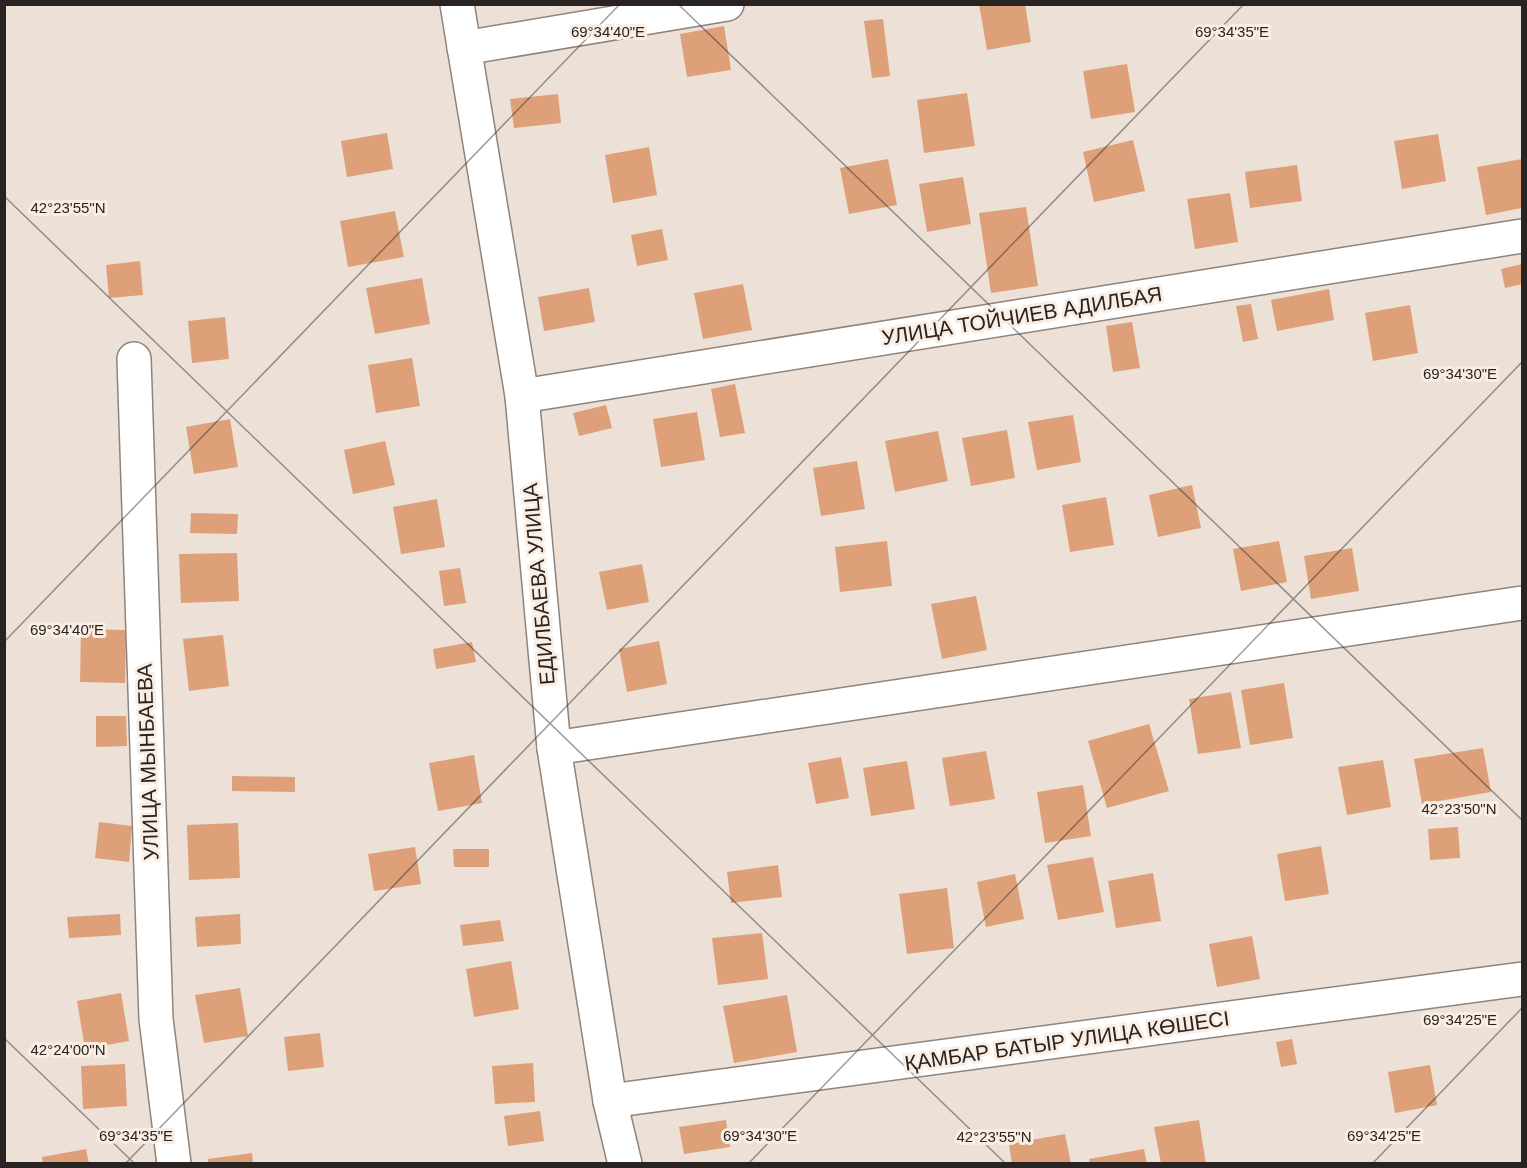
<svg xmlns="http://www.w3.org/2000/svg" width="1527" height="1168" viewBox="0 0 1527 1168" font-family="Arial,sans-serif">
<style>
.building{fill:#dda078}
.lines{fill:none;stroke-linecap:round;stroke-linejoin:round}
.minor-casing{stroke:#8f847b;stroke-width:36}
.minor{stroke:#fff;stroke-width:33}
.ticks{fill:none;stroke:#292421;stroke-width:1.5;stroke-opacity:0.45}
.labels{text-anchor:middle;stroke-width:6;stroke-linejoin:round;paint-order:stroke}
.street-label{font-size:21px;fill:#292421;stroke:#faeee4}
.ticks-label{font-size:15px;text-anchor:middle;fill:#292421;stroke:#faeee4;stroke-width:6;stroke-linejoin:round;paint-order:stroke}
</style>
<rect width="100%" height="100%" fill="#ede0d7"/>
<g class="building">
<polygon points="979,4 1025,4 1031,42 987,50"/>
<polygon points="883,19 890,76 872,78 864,21"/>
<polygon points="724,26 731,70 687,77 680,34"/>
<polygon points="1127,64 1135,112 1091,119 1083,71"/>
<polygon points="967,93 975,146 924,153 917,100"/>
<polygon points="558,94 561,123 514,128 510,99"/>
<polygon points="387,133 393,169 347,177 341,141"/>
<polygon points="1438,134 1446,181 1402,189 1394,141"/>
<polygon points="1133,140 1145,191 1094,202 1083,152"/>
<polygon points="649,147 657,195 613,203 605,155"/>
<polygon points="888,159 897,205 849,214 840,168"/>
<polygon points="1522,159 1522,208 1486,215 1477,167"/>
<polygon points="1297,165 1302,201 1250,208 1245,172"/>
<polygon points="963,177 971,224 927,232 919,184"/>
<polygon points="1230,193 1238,242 1195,249 1187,199"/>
<polygon points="1026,207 1038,286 991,293 979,213"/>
<polygon points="395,211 404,257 348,267 340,221"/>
<polygon points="662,229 668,260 637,266 631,235"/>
<polygon points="140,261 143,295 109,298 106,265"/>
<polygon points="1522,264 1522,284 1505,288 1501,269"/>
<polygon points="422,278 430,324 375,334 366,288"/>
<polygon points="743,284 752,330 703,339 694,293"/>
<polygon points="589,288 595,322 544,331 538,297"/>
<polygon points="1329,289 1334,320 1277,331 1271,300"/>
<polygon points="1251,304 1258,339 1243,342 1236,306"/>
<polygon points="1410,305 1418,353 1373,361 1365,313"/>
<polygon points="225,317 229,359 192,363 188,321"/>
<polygon points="1132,322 1140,368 1113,372 1106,326"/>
<polygon points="412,358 420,406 376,413 368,365"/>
<polygon points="735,384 745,433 720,437 711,389"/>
<polygon points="606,405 612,428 579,436 573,413"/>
<polygon points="697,412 705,460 661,467 653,419"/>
<polygon points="1073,415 1081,462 1037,470 1028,422"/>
<polygon points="230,419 238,467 194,474 186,427"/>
<polygon points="1007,430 1015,478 971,486 962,438"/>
<polygon points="938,431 948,481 895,492 885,441"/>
<polygon points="385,441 395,485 353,494 344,450"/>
<polygon points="857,461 865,509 821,516 813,468"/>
<polygon points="1192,485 1201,528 1158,537 1149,495"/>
<polygon points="1106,497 1114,545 1070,552 1062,505"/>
<polygon points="437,499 445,547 401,554 393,507"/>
<polygon points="191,513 238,514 237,534 190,533"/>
<polygon points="887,541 892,586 840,592 835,547"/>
<polygon points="1279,541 1287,582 1241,591 1233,549"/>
<polygon points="1352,548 1359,591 1311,599 1304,556"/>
<polygon points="237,553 239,601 181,603 179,554"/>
<polygon points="642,564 649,602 607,610 599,572"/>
<polygon points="460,568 466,603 444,606 439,571"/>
<polygon points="976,596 987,650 942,659 931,604"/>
<polygon points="81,629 126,630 125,683 80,682"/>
<polygon points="223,635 229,686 189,691 183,639"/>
<polygon points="659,641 667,684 627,692 619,649"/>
<polygon points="472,642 476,662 436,669 433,649"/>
<polygon points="1284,683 1293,738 1250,745 1241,690"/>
<polygon points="1231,692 1241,748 1198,754 1189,699"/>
<polygon points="96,716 126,716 127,746 96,747"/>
<polygon points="1149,724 1169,791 1107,808 1088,741"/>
<polygon points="1483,748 1491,792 1422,804 1414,759"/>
<polygon points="986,751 995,799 950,806 942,758"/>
<polygon points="474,755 482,803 438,811 429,763"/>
<polygon points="841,757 849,798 816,804 808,763"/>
<polygon points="1383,760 1391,807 1347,815 1338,767"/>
<polygon points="907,761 915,809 871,816 863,768"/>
<polygon points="232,776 295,777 295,792 232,791"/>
<polygon points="1083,785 1091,836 1045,843 1037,792"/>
<polygon points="99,822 132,826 129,862 95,858"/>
<polygon points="238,823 240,878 189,880 187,825"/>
<polygon points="1458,827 1460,858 1430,860 1428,829"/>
<polygon points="1321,846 1329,894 1285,901 1277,854"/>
<polygon points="415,847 421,884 374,891 368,854"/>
<polygon points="453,849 489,849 489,867 454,867"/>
<polygon points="1093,857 1104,912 1058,920 1047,865"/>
<polygon points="778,865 782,897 731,903 727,872"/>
<polygon points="1153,873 1161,921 1116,928 1108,881"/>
<polygon points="1015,874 1024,919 986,927 977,882"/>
<polygon points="947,888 954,948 907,954 899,894"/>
<polygon points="120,914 121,935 69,938 67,917"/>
<polygon points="240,914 241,944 197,947 195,917"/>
<polygon points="500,920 504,941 463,946 460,925"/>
<polygon points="762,933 768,979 718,985 712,938"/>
<polygon points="1252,936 1260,979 1217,987 1209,944"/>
<polygon points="511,961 519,1009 474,1017 466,969"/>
<polygon points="240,988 248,1036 204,1043 195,995"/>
<polygon points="121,993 129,1041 85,1049 77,1001"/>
<polygon points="787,995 797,1052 734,1063 723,1006"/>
<polygon points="320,1033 324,1067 288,1071 284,1037"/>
<polygon points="1292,1039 1297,1064 1281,1067 1276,1042"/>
<polygon points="533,1063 535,1102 495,1104 492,1066"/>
<polygon points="125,1064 127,1106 83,1109 81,1066"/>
<polygon points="1430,1065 1437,1105 1395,1113 1388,1072"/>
<polygon points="540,1111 544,1141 508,1146 504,1116"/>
<polygon points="726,1120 730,1147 684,1154 679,1127"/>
<polygon points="1199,1120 1206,1164 1161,1164 1154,1127"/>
<polygon points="1065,1134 1071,1164 1012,1164 1009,1144"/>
<polygon points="86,1149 89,1164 43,1164 42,1157"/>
<polygon points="1144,1149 1147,1164 1090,1164 1089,1159"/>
<polygon points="252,1153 253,1164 208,1164 208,1159"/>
</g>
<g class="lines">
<g class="minor-casing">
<g id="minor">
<polyline points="457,4 522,396 554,748 610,1101 625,1164"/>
<polyline points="464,48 727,4"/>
<polyline points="134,359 156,1019 174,1164"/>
<polyline points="522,396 1522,236"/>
<polyline points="554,748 1522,603"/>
<polyline points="610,1101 1522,979"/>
</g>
</g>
<use href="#minor" class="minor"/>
</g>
<path class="ticks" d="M678,4l844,816M4,196l1002,968M4,642l616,-638M4,1038l131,126M125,1164l1119,-1160M748,1164l774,-802M1372,1164l150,-156"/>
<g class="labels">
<g class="street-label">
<text transform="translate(1022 316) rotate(-9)" y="7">УЛИЦА ТОЙЧИЕВ АДИЛБАЯ</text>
<text transform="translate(539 584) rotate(-95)" y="7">ЕДИЛБАЕВА УЛИЦА</text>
<text transform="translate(148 762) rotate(-92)" y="7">УЛИЦА МЫНБАЕВА</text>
<text transform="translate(1067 1041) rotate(-8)" y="7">ҚАМБАР БАТЫР УЛИЦА КӨШЕСІ</text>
</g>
</g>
<g class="ticks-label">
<text x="608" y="37">69°34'40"E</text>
<text x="1232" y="37">69°34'35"E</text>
<text x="68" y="213">42°23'55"N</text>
<text x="1460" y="379">69°34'30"E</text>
<text x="67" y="635">69°34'40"E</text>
<text x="1459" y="814">42°23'50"N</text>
<text x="1460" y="1025">69°34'25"E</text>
<text x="68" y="1055">42°24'00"N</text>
<text x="136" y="1141">69°34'35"E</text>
<text x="760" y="1141">69°34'30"E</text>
<text x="1384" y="1141">69°34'25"E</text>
<text x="994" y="1142">42°23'55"N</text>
</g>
<rect width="1527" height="1168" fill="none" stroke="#292421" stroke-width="12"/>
</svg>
